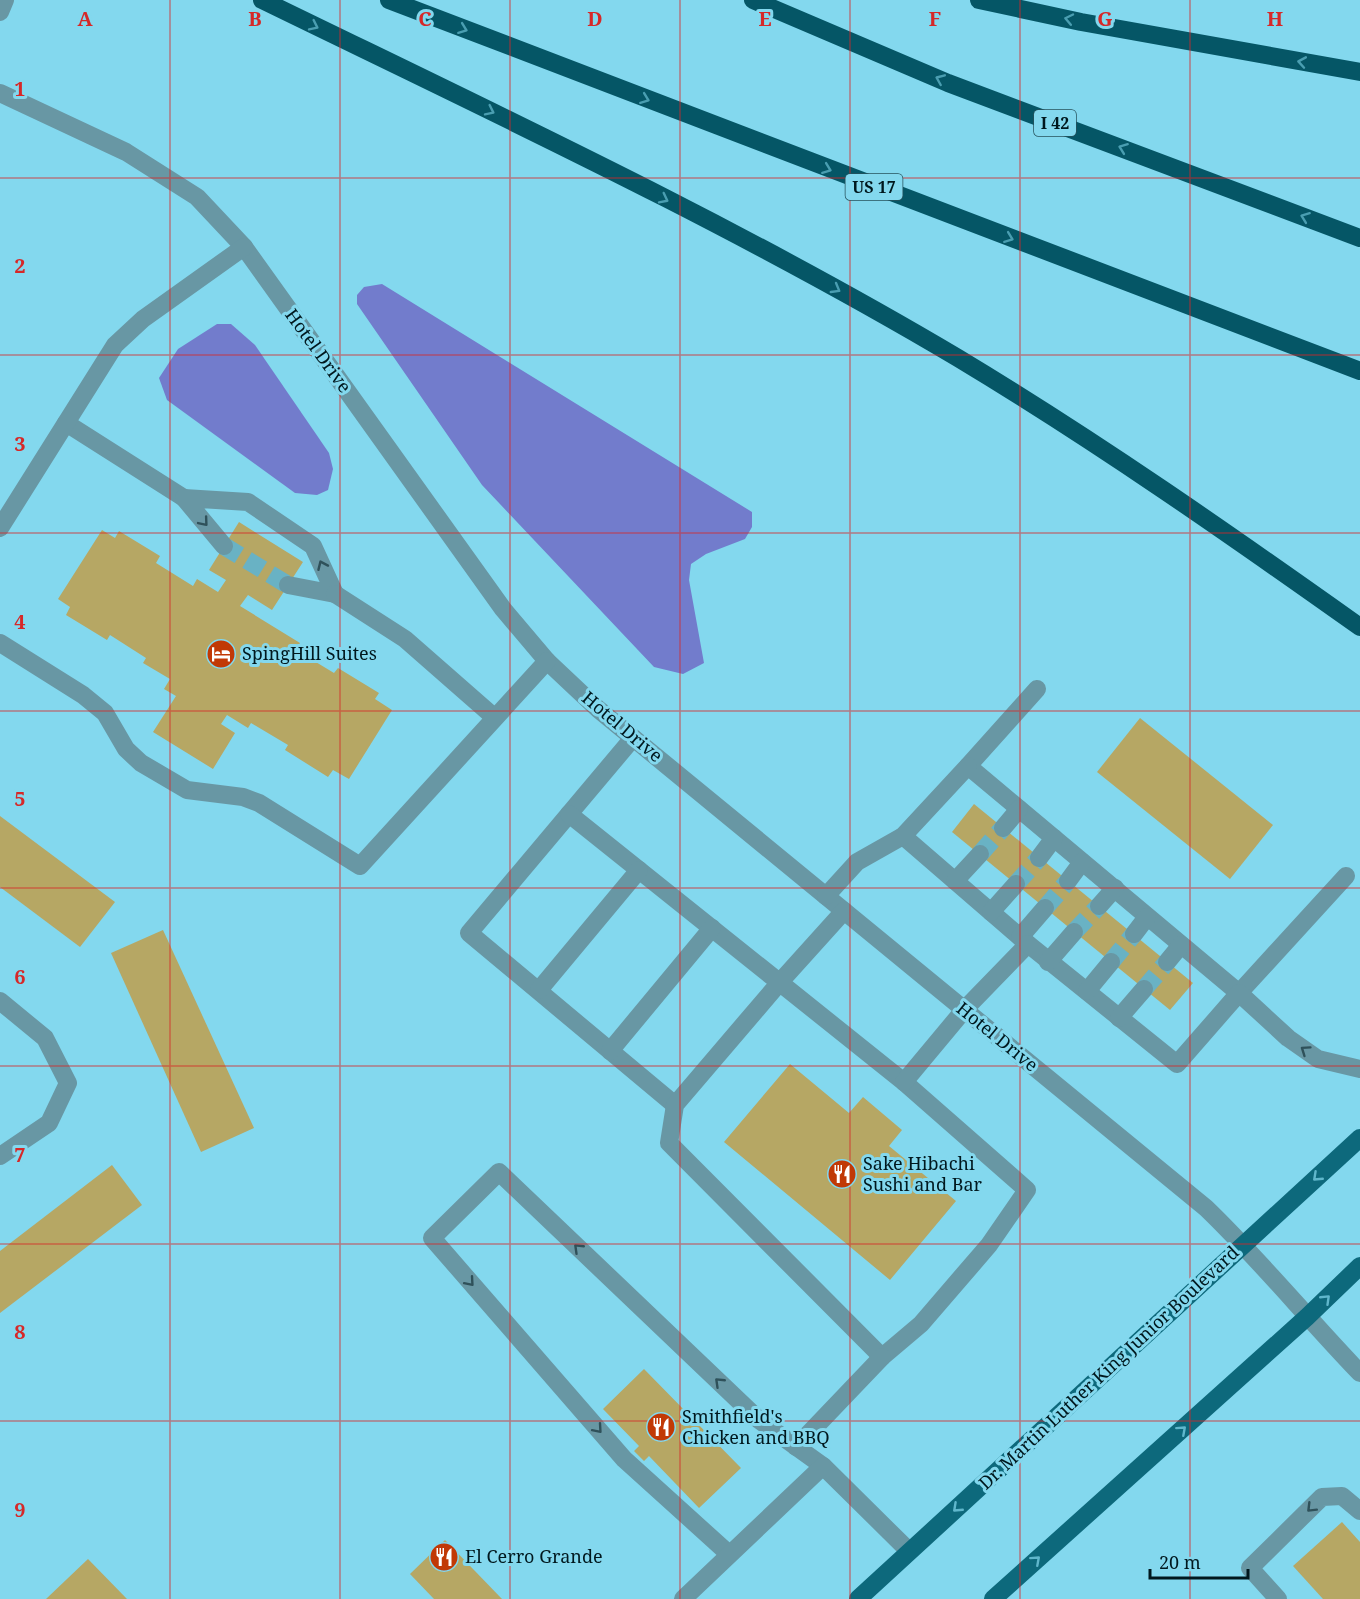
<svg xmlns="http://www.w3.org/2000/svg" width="1360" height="1599" viewBox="0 0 1360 1599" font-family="'Noto Serif',serif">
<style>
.water{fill:#727ccc}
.building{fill:#b6a764}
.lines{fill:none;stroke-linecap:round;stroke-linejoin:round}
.minor-tunnel{stroke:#69b2c4;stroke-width:18;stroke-dasharray:18 9;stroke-linecap:butt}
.minor{stroke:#6897a4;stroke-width:18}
.major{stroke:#0d697c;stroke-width:18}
.highway{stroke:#055666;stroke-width:18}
.oneway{stroke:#4a9eb1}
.oneway2{stroke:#2f515a}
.oneway3{stroke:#60b7cc}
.grid{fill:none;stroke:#d62828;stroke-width:1.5;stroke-opacity:0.55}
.labels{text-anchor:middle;stroke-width:6;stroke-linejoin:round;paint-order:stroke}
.shield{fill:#83d8ee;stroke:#27525c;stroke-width:1.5}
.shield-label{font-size:16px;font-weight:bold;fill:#00181e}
.street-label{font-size:18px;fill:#00181e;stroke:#83d8ee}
.poi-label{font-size:18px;fill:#00181e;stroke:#83d8ee;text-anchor:start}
.grid-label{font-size:20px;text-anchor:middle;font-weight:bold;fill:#d62828;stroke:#83d8ee;stroke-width:6;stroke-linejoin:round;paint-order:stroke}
</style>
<rect width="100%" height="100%" fill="#83d8ee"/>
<g class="water">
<polygon points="382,284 752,512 752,527 745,539 706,554 691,564 689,580 704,663 683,674 654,667 482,485 357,304 357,295 364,287"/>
<polygon points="217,324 231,324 255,345 329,453 333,469 328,490 317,495 295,493 167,400 159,378 178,349"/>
</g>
<g class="building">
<polygon points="239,522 303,562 272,610 248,595 240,606 300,643 296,650 334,673 338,668 379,693 375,699 392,710 349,779 333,770 328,777 285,750 288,745 251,723 248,728 227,715 221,724 235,733 213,769 153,732 176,696 164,689 170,679 143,663 146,658 110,635 107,640 66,615 70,607 58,599 102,530 115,538 119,531 160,556 156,563 193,586 197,579 218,592 226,580 209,570"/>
<polygon points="1140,718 1273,825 1230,879 1097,772"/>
<polygon points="974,804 1193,983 1170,1010 952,832"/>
<polygon points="0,816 115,902 80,947 0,887"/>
<polygon points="163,930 254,1128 201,1152 111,953"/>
<polygon points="790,1064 849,1113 863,1097 902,1130 889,1146 956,1201 890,1280 724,1142"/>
<polygon points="112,1165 142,1205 0,1313 0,1251"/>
<polygon points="644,1369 741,1468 699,1508 649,1456 644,1461 634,1451 639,1446 603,1409"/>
<polygon points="1342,1522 1360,1542 1360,1599 1323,1599 1293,1566"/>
<polygon points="445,1540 502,1599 434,1599 410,1574"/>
<polygon points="88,1559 127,1599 46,1599"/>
</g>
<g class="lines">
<g class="minor-tunnel">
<polyline points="224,546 288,585"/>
<polyline points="980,854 1003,828"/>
<polyline points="1016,884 1039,858"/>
<polyline points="1045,908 1068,881"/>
<polyline points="1074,932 1099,906"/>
<polyline points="1111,962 1134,934"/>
<polyline points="1144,989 1167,962"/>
</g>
<g class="minor">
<polyline points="0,12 5,0"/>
<path d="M0,93l126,59 71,45 47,50 259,362 44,52 51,48 608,499c54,52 102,111 154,165"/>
<polyline points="66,423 184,498"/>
<polyline points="0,528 115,345 143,319 244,247"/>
<polyline points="224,546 184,498 248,502 313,546 335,594 288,585"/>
<polyline points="335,594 405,639 494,717"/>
<polyline points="0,643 83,695 105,713 126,749 141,763 187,790 243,797 259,803 360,866 547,661"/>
<polyline points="1037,689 968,766 1239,993 1346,876"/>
<polyline points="633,738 469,933 675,1105"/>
<polyline points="569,814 904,1082 1027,1190 989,1245 921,1324 882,1357 669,1143 675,1105 780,982 844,911"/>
<polyline points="1003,828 1019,809"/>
<polyline points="903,836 1028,944 964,1010 904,1082"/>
<polyline points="1039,858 1054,838"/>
<polyline points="955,881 980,854"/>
<polyline points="1068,881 1082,862"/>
<polyline points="826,896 857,862 903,836 968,766"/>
<polyline points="1099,906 1115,888"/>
<polyline points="991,912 1016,884"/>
<polyline points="1134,934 1147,917"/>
<polyline points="1020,937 1045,908"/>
<polyline points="1028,944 1177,1064 1239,993 1288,1038 1318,1059 1360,1069"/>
<polyline points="1048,962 1074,932"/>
<polyline points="1167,962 1181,945"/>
<polyline points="539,990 639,870"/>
<polyline points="1087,991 1111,962"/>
<polyline points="0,1001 45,1038 68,1083 49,1123 0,1156"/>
<polyline points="1119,1018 1144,989"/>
<polyline points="610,1051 712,928"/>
<polyline points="796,1447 882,1357"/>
<polyline points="729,1554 624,1459 432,1238 499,1172 759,1420 823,1466"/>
<polyline points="683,1599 823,1466 909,1551"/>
<polyline points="1278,1599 1250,1568 1322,1497 1342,1496 1360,1511"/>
</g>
<g class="major">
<polyline points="858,1599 1360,1138"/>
<polyline points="993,1599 1307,1317 1360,1266"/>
</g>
<g class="highway">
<path d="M262,0c234,114 472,225 696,358 138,83 271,176 402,269"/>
<polyline points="389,0 1360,371"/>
<polyline points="753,0 948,83 1360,238"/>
<polyline points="979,0 1081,22 1360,72"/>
</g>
</g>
<defs><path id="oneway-chevron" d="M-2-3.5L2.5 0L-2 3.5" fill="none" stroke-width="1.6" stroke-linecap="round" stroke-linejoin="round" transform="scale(1.5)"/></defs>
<g class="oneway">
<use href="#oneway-chevron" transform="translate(1069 19) rotate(-168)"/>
<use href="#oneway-chevron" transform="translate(314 26) rotate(26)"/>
<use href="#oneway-chevron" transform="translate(463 29) rotate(21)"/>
<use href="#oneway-chevron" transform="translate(1302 62) rotate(-170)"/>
<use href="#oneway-chevron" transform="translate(940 79) rotate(-157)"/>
<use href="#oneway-chevron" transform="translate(645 99) rotate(21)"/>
<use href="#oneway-chevron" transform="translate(490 111) rotate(26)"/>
<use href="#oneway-chevron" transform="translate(1123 148) rotate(-159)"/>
<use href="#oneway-chevron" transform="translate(827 169) rotate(21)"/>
<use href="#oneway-chevron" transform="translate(664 199) rotate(27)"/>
<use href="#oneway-chevron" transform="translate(1305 217) rotate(-159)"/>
<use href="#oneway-chevron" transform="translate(1009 238) rotate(21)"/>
<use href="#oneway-chevron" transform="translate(836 289) rotate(30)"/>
</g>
<g class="oneway2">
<use href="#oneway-chevron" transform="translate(204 522) rotate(50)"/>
<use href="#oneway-chevron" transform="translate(322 565) rotate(-114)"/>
<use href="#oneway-chevron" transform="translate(1305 1050) rotate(-145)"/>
<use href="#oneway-chevron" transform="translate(578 1248) rotate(-136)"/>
<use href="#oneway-chevron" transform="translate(470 1282) rotate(49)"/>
<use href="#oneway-chevron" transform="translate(719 1382) rotate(-136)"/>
<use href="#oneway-chevron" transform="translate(598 1429) rotate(49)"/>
<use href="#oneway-chevron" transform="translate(1311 1508) rotate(135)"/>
</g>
<g class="oneway3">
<use href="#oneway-chevron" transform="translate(1317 1177) rotate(137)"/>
<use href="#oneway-chevron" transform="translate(1326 1299) rotate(-44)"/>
<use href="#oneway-chevron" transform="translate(1182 1430) rotate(-42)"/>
<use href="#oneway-chevron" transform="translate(957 1508) rotate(137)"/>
<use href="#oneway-chevron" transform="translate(1036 1560) rotate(-42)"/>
</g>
<path class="grid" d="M170,0v1599M340,0v1599M510,0v1599M680,0v1599M850,0v1599M1020,0v1599M1190,0v1599M0,178h1360M0,355h1360M0,533h1360M0,711h1360M0,888h1360M0,1066h1360M0,1244h1360M0,1421h1360"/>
<defs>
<g id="hotel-disc" transform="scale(1.5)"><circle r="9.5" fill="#c13906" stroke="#83d8ee"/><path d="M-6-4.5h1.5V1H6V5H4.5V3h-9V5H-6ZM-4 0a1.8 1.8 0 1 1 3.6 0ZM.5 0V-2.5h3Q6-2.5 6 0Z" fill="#fff"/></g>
<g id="restaurant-disc" transform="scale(1.5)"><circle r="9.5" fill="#c13906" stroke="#83d8ee"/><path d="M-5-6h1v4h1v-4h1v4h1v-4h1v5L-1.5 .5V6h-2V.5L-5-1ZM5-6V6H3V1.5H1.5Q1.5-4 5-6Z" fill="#fff"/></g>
</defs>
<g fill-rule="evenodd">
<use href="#hotel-disc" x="221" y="654"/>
<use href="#restaurant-disc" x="842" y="1174"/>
<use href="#restaurant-disc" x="661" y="1427"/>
<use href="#restaurant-disc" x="444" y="1557"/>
</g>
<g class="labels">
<g class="shield">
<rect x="1034" y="110" width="42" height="26" rx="4.5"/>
<rect x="845.5" y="174" width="57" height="26" rx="4.5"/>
</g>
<g class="shield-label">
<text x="1055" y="129">I 42</text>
<text x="874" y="193">US 17</text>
</g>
<g class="street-label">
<text transform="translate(318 351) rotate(54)" y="6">Hotel Drive</text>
<text transform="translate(622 727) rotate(40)" y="6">Hotel Drive</text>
<text transform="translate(997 1037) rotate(39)" y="6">Hotel Drive</text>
<text transform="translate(1109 1368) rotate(-43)" y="6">Dr. Martin Luther King Junior Boulevard</text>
</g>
<g class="poi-label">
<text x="242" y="660">SpingHill Suites</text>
<text x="863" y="1170">Sake Hibachi<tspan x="863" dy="21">Sushi and Bar</tspan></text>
<text x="682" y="1423">Smithfield's<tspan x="682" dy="21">Chicken and BBQ</tspan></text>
<text x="465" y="1563">El Cerro Grande</text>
</g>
</g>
<g class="grid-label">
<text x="85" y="26">A</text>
<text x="255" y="26">B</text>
<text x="425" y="26">C</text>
<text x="595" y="26">D</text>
<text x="765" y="26">E</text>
<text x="935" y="26">F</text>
<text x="1105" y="26">G</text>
<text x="1275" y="26">H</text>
<text x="20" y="96">1</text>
<text x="20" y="273">2</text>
<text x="20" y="451">3</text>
<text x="20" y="629">4</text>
<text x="20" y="806">5</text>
<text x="20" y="984">6</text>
<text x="20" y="1162">7</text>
<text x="20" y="1339">8</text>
<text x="20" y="1517">9</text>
</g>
<path d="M1150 1569v9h98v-9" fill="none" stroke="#00181e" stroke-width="3"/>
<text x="1159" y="1569" font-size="18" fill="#00181e" stroke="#83d8ee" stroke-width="4.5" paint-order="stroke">20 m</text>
</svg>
